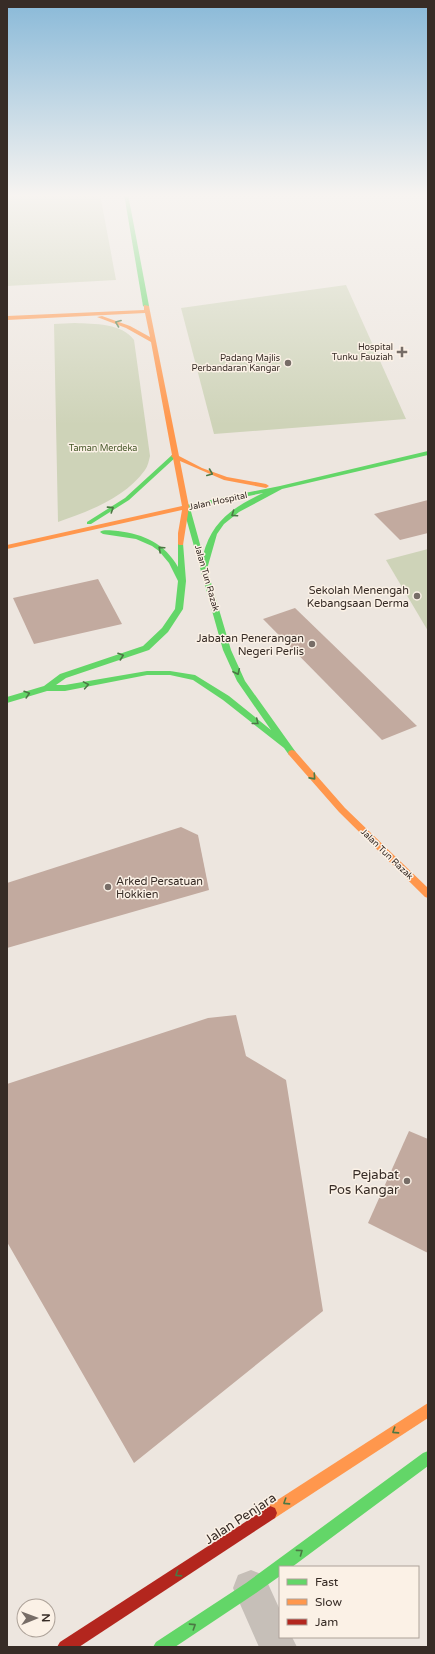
<svg xmlns="http://www.w3.org/2000/svg" width="435" height="1654" viewBox="0 0 435 1654" font-family="'Varela Round',sans-serif">
<style>
.green{fill:#ced3b8}
.building{fill:#c2aa9f}
.lines{fill:none;stroke-linecap:round;stroke-linejoin:round}
.street{fill:#c6bfb8;fill-rule:evenodd}
.fast{fill:#63d668;fill-rule:evenodd}
.slow{fill:#ff974d;fill-rule:evenodd}
.jam{fill:#b3261e;fill-rule:evenodd}
.oneway{stroke:#4b7844}
.poi-dot{fill:#776d67;stroke:#fbf1e6;stroke-width:1.5}
.labels{text-anchor:middle;stroke-width:3;stroke-linejoin:round;paint-order:stroke}
.far-poi-label{font-size:9px;fill:#372c26;stroke:#fbf1e6;text-anchor:end}
.far-park-label{font-size:9px;fill:#455728;stroke:#fbf1e6}
.far-street-label{font-size:9px;fill:#372c26;stroke:#fbf1e6}
.poi-label{font-size:11px;fill:#372c26;stroke:#fbf1e6;text-anchor:end}
.near-poi-label{font-size:13px;fill:#372c26;stroke:#fbf1e6;text-anchor:end}
.near-street-label{font-size:13px;fill:#372c26;stroke:#fbf1e6}
</style>
<rect width="100%" height="100%" fill="#ede6df"/>
<g class="green">
<polygon points="7,194 100,194 116,280 7,286"/>
<polygon points="346,285 406,419 214,434 181,308"/>
<path d="M75,323c19,1 47,0 59,17l16,116c-1,4 -2,10 -5,14 -20,28 -56,41 -87,52l-4,-198z"/>
<polygon points="428,549 428,631 386,560"/>
</g>
<g class="building">
<polygon points="428,500 428,533 400,540 374,514"/>
<polygon points="98,579 122,624 34,644 13,598"/>
<polygon points="295,608 417,726 382,740 263,619"/>
<polygon points="181,827 198,835 209,890 7,948 7,883"/>
<polygon points="236,1015 246,1056 286,1080 323,1311 134,1463 7,1242 7,1084 208,1018"/>
<polygon points="409,1131 428,1139 428,1253 368,1223"/>
</g>
<g class="lines">
<polygon class="street" points="251,1570 264,1575 280,1610 280,1637 292,1637 297,1647 259,1647 233,1588 238,1575"/>
<g class="fast">
<polygon points="124,194 128,194 149,306 146,308 143,306"/>
<path d="M428,451v4l-146,34 -43,23 -15,12 -7,10 -10,35 24,81 14,31 50,70 1,2 -1,2h-6l-5,-7 -61,-48 -30,-20 -23,-5h-23l-82,16h-18l-40,12v-6l37,-11 16,-12 83,-28 19,-18 13,-19 3,-28 -9,-18 -10,-12 -7,-5 -16,-7 -33,-5 -3,-2c4,-3 12,-1 18,-1 26,3 47,13 60,36v-23l1,-1h4l3,38 -3,28 -15,23 -19,18 -83,28 -10,7h9l82,-14h23l25,4 34,21 42,34 -34,-49 -14,-31 -40,-143 3,-2 94,-19zM263,493c-31,15 -51,28 -60,62l-13,-47z"/>
<polygon points="172,455 177,456 129,500 91,524 87,524 87,522 125,498"/>
<polygon points="428,1451 428,1466 292,1567 280,1567 280,1576 256,1593 175,1647 153,1647 156,1642 246,1583 423,1453"/>
</g>
<g class="slow">
<polygon points="144,305 149,306 179,456 202,468 227,477 266,484 269,486 266,488 224,480 180,461 189,507 183,545 179,545 178,544 178,533 182,510 7,549 7,545 182,506 173,458 171,456 172,455 151,342 126,328 97,317 102,316 130,326 150,337 145,313 7,320 7,316 144,310"/>
<polygon points="292,750 295,751 345,808 428,888 428,898 425,897 339,812 289,755 288,753 289,751"/>
<polygon points="428,1403 428,1418 275,1518 270,1520 265,1518 263,1513 265,1508"/>
</g>
<polygon class="jam" points="270,1506 275,1508 277,1513 275,1518 79,1647 57,1647 60,1642"/>
</g>
<defs><path id="oneway-chevron" d="M-2-3.5L2.5 0L-2 3.5" fill="none" stroke-width="1.6" stroke-linecap="round" stroke-linejoin="round"/></defs>
<g class="oneway">
<use href="#oneway-chevron" transform="translate(118 323) rotate(-159)"/>
<use href="#oneway-chevron" transform="translate(210 473) rotate(22)"/>
<use href="#oneway-chevron" transform="translate(111 509) rotate(-33)"/>
<use href="#oneway-chevron" transform="translate(234 514) rotate(146)"/>
<use href="#oneway-chevron" transform="translate(161 549) rotate(-138)"/>
<use href="#oneway-chevron" transform="translate(121 656) rotate(-19)"/>
<use href="#oneway-chevron" transform="translate(237 672) rotate(65)"/>
<use href="#oneway-chevron" transform="translate(86 685) rotate(-10)"/>
<use href="#oneway-chevron" transform="translate(27 694) rotate(-17)"/>
<use href="#oneway-chevron" transform="translate(256 722) rotate(39)"/>
<use href="#oneway-chevron" transform="translate(313 777) rotate(48)"/>
<use href="#oneway-chevron" transform="translate(395 1431) rotate(147)"/>
<use href="#oneway-chevron" transform="translate(286 1502) rotate(147)"/>
<use href="#oneway-chevron" transform="translate(300 1552) rotate(-36)"/>
<use href="#oneway-chevron" transform="translate(178 1574) rotate(147)"/>
<use href="#oneway-chevron" transform="translate(193 1626) rotate(-33)"/>
</g>
<linearGradient id="sky" x2="0" y2="1"><stop stop-color="#89b9d8"/><stop offset="0.46" stop-color="#f7f4f1"/><stop offset="1" stop-color="#f7f4f1" stop-opacity="0"/></linearGradient>
<rect width="435" height="425" fill="url(#sky)"/>
<g class="poi-dot">
<path d="M400 346h4v4h4v4h-4v4h-4v-4h-4v-4h4z"/>
<circle cx="288" cy="363" r="4"/>
<circle cx="417" cy="596" r="4"/>
<circle cx="312" cy="644" r="4"/>
<circle cx="108" cy="887" r="4"/>
<circle cx="407" cy="1181" r="4"/>
</g>
<g class="labels">
<g class="far-poi-label">
<text x="393" y="350">Hospital<tspan x="393" dy="10">Tunku Fauziah</tspan></text>
<text x="280" y="361">Padang Majlis<tspan x="280" dy="10">Perbandaran Kangar</tspan></text>
</g>
<g class="far-park-label">
<text x="103" y="451">Taman Merdeka</text>
</g>
<g class="far-street-label">
<text transform="translate(218 501) rotate(-12)" y="3">Jalan Hospital</text>
<text transform="translate(207 578) rotate(74)" y="3">Jalan Tun Razak</text>
<text transform="translate(387 854) rotate(44)" y="3">Jalan Tun Razak</text>
</g>
<g class="poi-label">
<text x="409" y="594">Sekolah Menengah<tspan x="409" dy="13">Kebangsaan Derma</tspan></text>
<text x="304" y="642">Jabatan Penerangan<tspan x="304" dy="13">Negeri Perlis</tspan></text>
<text x="116" y="885" text-anchor="start">Arked Persatuan<tspan x="116" dy="13">Hokkien</tspan></text>
</g>
<g class="near-poi-label">
<text x="399" y="1179">Pejabat<tspan x="399" dy="15">Pos Kangar</tspan></text>
</g>
<g class="near-street-label">
<text transform="translate(240 1518) rotate(-33)" y="5">Jalan Penjara</text>
</g>
</g>
<rect width="435" height="1654" fill="none" stroke="#372c26" stroke-width="16"/>
<rect x="279" y="1566" width="140" height="72" fill="#fbf1e6" stroke="#ada299"/>
<rect x="287" y="1579" width="20" height="6" fill="#63d668" stroke="#ada299"/>
<text x="315" y="1586" font-size="12" fill="#372c26">Fast</text>
<rect x="287" y="1599" width="20" height="6" fill="#ff974d" stroke="#ada299"/>
<text x="315" y="1606" font-size="12" fill="#372c26">Slow</text>
<rect x="287" y="1619" width="20" height="6" fill="#b3261e" stroke="#ada299"/>
<text x="315" y="1626" font-size="12" fill="#372c26">Jam</text>
<g transform="translate(36 1618) rotate(89)"><circle r="19" fill="#fbf1e6" stroke="#ada299"/>
<path d="M0-3L7 15L0 10L-7 15Z" fill="#776d67"/>
<text y="-6" font-size="11" font-weight="bold" text-anchor="middle" fill="#372c26">N</text>
</g>
</svg>
